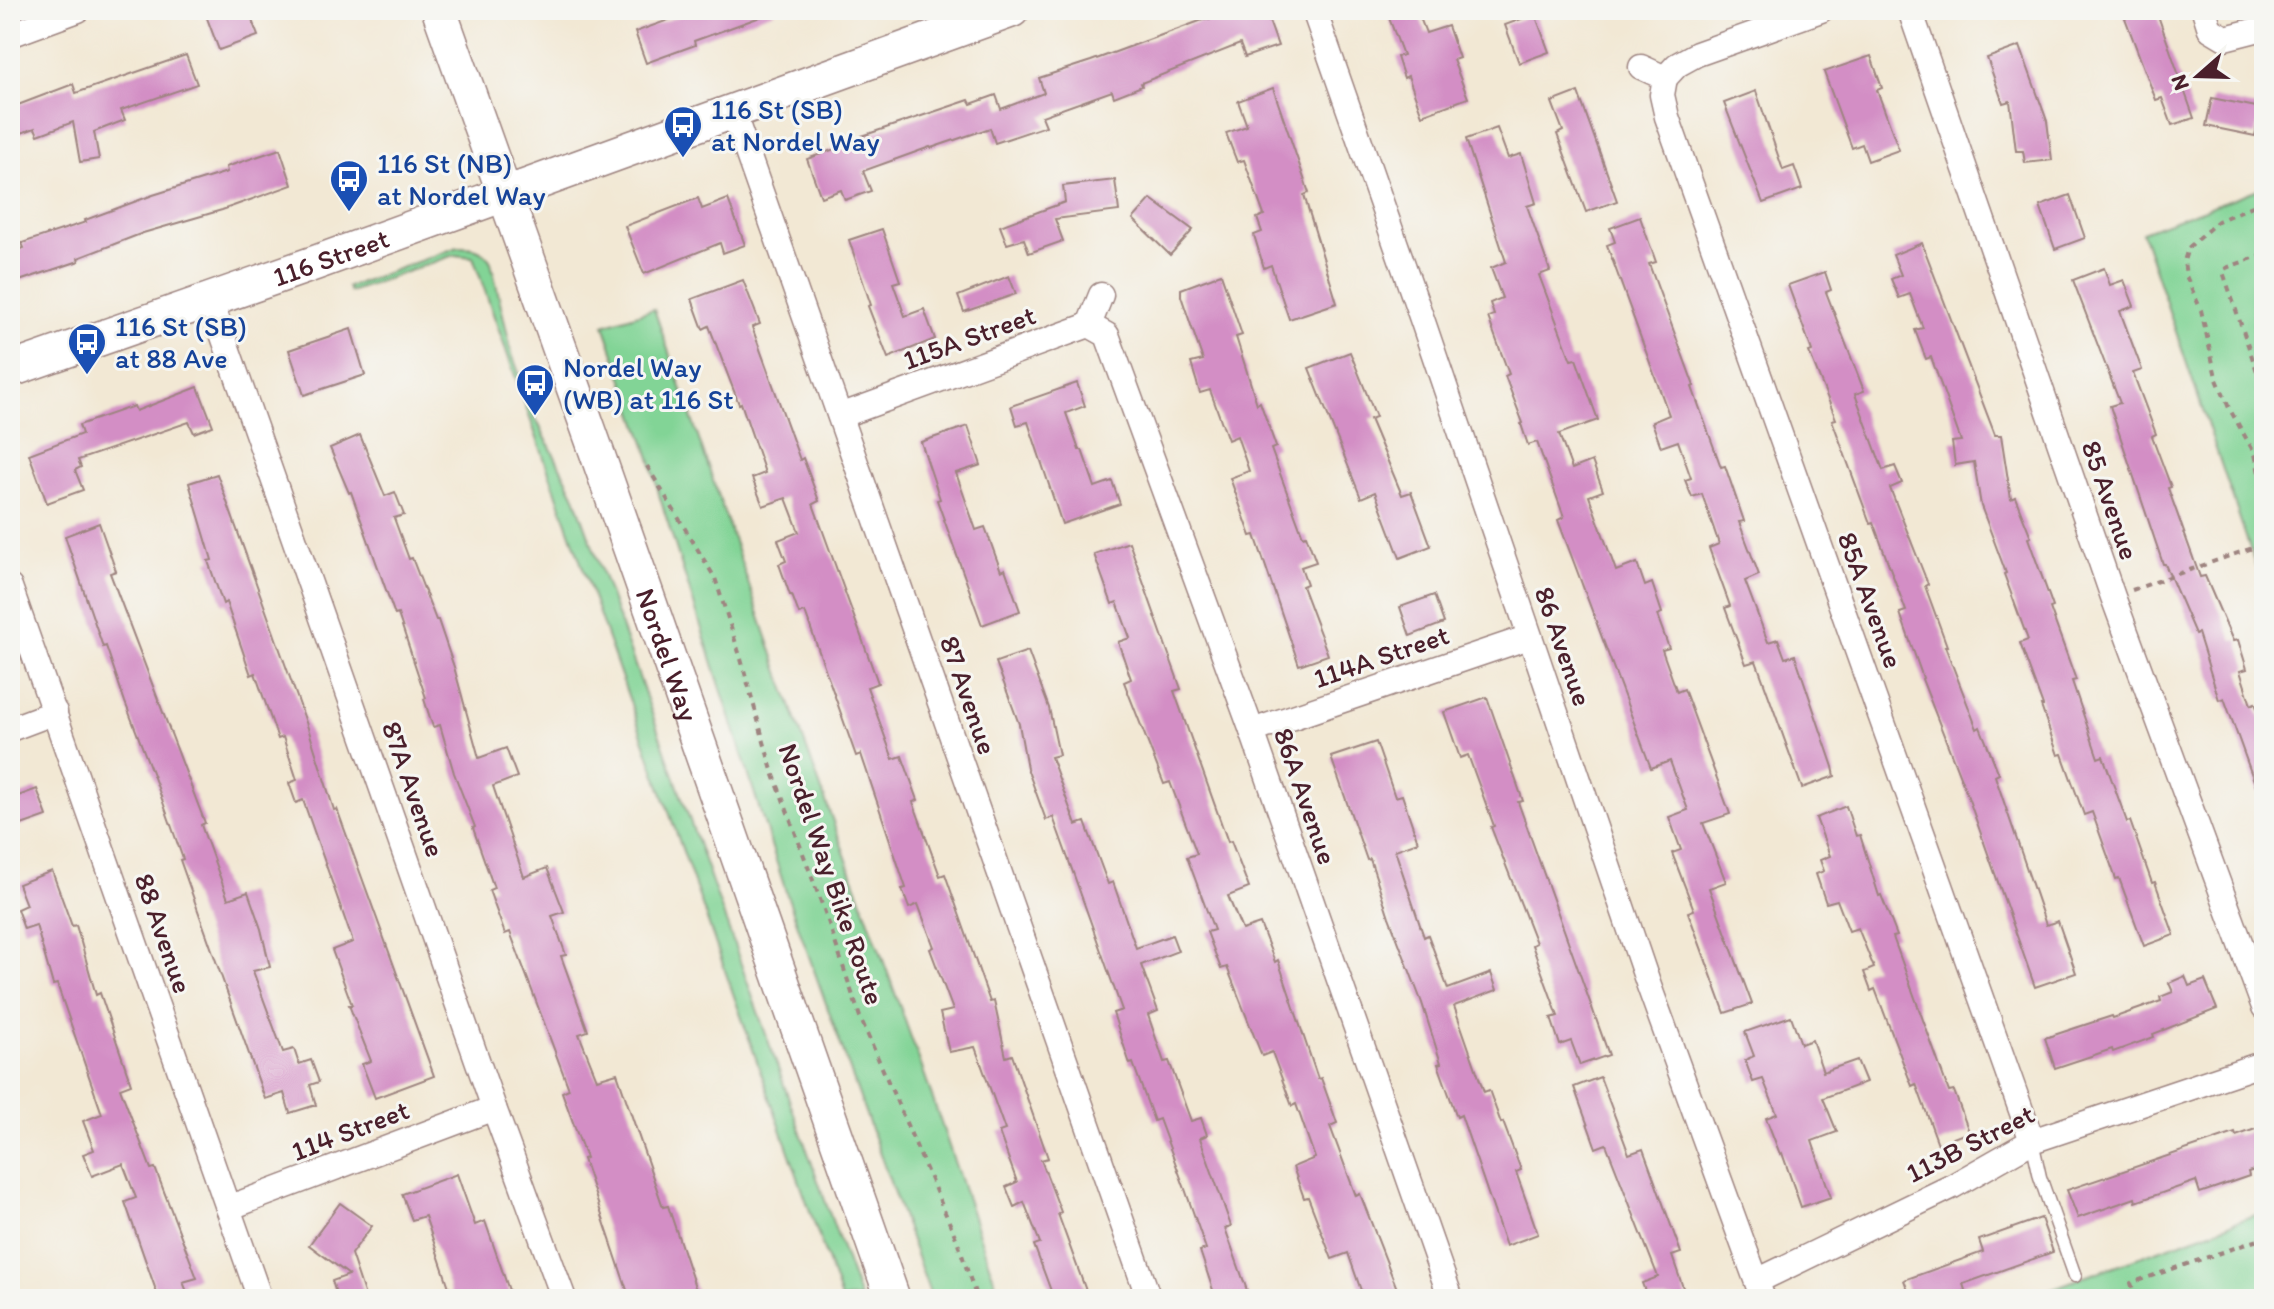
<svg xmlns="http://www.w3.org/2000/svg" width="2274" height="1309" viewBox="0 0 2274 1309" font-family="Itim,sans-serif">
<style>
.green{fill:#82d496;stroke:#667a60;stroke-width:2}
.building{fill:#d38ec5}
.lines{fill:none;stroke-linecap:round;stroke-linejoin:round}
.lane-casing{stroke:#9e8480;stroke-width:15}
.street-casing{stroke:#9e8480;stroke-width:27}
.secondary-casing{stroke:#9e8480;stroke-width:37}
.path{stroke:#9e8480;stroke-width:4;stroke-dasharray:6 6;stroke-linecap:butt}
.lane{stroke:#fff;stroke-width:12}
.street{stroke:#fff;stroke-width:24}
.secondary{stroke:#fff;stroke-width:34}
.labels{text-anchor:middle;stroke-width:6;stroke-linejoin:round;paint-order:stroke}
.transit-label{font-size:28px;fill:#164399;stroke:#f6f6f2;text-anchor:start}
.street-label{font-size:28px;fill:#4a1f2b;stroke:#f6f6f2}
</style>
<rect width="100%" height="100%" fill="#f6f6f2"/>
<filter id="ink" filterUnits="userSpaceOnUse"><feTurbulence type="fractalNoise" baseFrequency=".0125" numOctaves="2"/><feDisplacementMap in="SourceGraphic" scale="16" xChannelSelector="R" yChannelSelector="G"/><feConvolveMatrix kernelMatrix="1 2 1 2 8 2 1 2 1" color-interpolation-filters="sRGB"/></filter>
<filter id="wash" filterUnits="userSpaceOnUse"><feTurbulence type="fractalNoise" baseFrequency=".006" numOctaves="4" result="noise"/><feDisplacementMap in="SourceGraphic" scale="32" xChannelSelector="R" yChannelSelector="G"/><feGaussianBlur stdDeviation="1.8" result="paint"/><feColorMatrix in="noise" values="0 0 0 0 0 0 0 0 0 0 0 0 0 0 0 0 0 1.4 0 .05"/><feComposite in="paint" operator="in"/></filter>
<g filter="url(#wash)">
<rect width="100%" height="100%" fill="#f2e8d4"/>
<g class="green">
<polygon points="2264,187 2264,590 2142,232"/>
<path d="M458,247c15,0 25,1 33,15l21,92 23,63 39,77 286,805h-19l-368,-1042 -19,-2 -104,37 -2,-5z"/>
<polygon points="654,309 780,675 925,1076 1001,1299 932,1299 787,895 660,498 650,458 604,325"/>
<polygon points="2264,1212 2264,1299 2023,1299"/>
</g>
<g id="blocks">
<g class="building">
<polygon points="204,10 248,10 258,36 219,50"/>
<polygon points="696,10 774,10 774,12 694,41 695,45 646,63 635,32"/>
<polygon points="1236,10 1265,10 1278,46 1245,57 1240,44 1141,83 1142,86 1114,97 1112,91 1042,116 1046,126 995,143 990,128 931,148 930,147 863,171 871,191 845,200 841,190 821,197 807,159 862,139 862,136 969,100 971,104 996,95 1001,109 1044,93 1039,78 1091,61 1208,18 1209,19"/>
<polygon points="1386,10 1417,10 1426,33 1448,26 1459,58 1453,60 1468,98 1422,115 1408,76 1404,78 1397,57 1403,55"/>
<polygon points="2122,10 2156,10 2194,118 2172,125 2162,98 2156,100"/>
<polygon points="1535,14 1549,52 1519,63 1505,25"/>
<polygon points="2020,46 2047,121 2052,160 2025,163 2023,151 2016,151 2010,101 2003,103 1987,58"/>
<polygon points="186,55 197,84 121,110 125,120 94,132 99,159 80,162 73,122 38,135 35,128 10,137 10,108 73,84 76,93"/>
<polygon points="1871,56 1882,88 1877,90 1899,150 1868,161 1862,144 1852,148 1824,72"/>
<polygon points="1273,88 1309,193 1304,195 1337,303 1289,319 1271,265 1264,268 1254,235 1262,232 1257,218 1264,215 1244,160 1237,162 1226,133 1247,126 1238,101"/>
<polygon points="1756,91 1783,170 1794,166 1802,189 1763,203 1724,103"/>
<polygon points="1578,92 1617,201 1586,212 1557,134 1563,131 1552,102"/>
<polygon points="2212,98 2261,108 2255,136 2206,126"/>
<polygon points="1497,128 1508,158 1521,154 1536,203 1527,206 1550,271 1539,275 1571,360 1576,359 1598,420 1559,434 1572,469 1592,461 1603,491 1589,496 1616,571 1637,563 1645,586 1652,583 1662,613 1657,615 1669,648 1662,650 1677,692 1684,689 1730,814 1703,823 1726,882 1709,888 1752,1004 1725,1013 1688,912 1694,910 1672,853 1681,850 1669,817 1688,810 1670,761 1651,768 1558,520 1564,517 1537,442 1528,445 1521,424 1523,423 1505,376 1509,374 1488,317 1494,315 1490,303 1502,298 1491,268 1506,262 1466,139"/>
<polygon points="280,149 292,185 222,210 143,233 78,258 79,261 10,284 10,253 24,248 22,243 86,222 85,220 153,195 227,172 226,167"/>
<polygon points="1115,180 1119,211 1055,219 1063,241 1029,253 1024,239 1007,244 1000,226 1065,202 1063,186"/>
<polygon points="2070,195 2085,238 2055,249 2040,206"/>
<polygon points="698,198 702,209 728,199 745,245 723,253 720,243 644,274 625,226"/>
<polygon points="1151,199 1193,230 1170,255 1133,219"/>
<polygon points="1640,217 1656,262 1649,264 1694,386 1692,387 1721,467 1725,466 1744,521 1739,522 1759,575 1745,581 1768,642 1778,639 1785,658 1795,655 1833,767 1835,776 1802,788 1756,661 1746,664 1725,608 1730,606 1709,548 1719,544 1702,494 1692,497 1685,480 1691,478 1678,441 1661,447 1652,422 1669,415 1607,245 1615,242 1610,228"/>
<polygon points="882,229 900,281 893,283 905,316 924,309 935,339 888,358 868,306 871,305 849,240"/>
<polygon points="1922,243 1995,435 2001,435 2011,499 2015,497 2031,537 2028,538 2053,607 2050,608 2076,680 2072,681 2098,758 2103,756 2127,822 2130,821 2152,883 2155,882 2174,935 2144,946 2119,878 2116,879 2092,812 2084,815 2062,754 2058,755 2041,706 2043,706 2020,643 2028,640 2004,574 2006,573 1981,506 1974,462 1955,465 1952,442 1961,441 1931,357 1926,359 1915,330 1923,328 1910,294 1899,298 1891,279 1901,275 1893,255"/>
<polygon points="2104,268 2110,285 2124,280 2134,306 2120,311 2142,370 2133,373 2156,434 2152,436 2171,487 2168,488 2200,577 2205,576 2233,641 2238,640 2247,669 2240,671 2251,705 2255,703 2264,727 2264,803 2262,803 2224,698 2219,700 2198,633 2195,634 2165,564 2163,564 2110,406 2120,403 2073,280"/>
<polygon points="1825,272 1831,290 1826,292 1864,391 1855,394 1883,470 1895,466 1902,483 1890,488 1928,584 1925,586 1947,646 1945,646 1977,729 1980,727 1999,774 1995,776 2046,925 2058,921 2076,973 2035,987 1968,797 1922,679 1923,678 1900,613 1906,611 1873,522 1870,523 1832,420 1836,419 1809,352 1812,351 1788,285"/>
<polygon points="1221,274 1242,335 1236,337 1257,404 1260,402 1276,447 1271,449 1303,536 1306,535 1316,562 1301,567 1307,584 1302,586 1328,655 1299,665 1255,535 1251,536 1230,478 1249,471 1237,436 1228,440 1210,390 1200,393 1191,363 1203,360 1181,296 1181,289"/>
<polygon points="1009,276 1016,294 964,312 958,296"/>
<polygon points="743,280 760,324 752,327 800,460 803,458 819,501 813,504 878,683 867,687 893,759 902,756 918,800 913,802 940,876 945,874 990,1002 994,1001 1006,1057 1012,1055 1048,1158 1041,1160 1061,1212 1058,1214 1089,1299 1054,1299 1034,1245 1040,1243 1024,1202 1014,1207 1006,1187 1017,1182 999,1132 1005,1130 975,1047 949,1052 940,1013 953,1010 930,949 934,947 918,904 909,908 902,889 906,888 861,754 856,756 805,612 799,614 792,595 790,595 779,564 786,561 778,540 799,532 786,498 763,506 752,478 765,473 741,403 739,404 709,326 703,329 692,299"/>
<polygon points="351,329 365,375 304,395 289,350"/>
<polygon points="1350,352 1376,417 1370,419 1402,495 1411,492 1431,546 1400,558 1375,492 1361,498 1309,368"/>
<polygon points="1077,383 1085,406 1066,413 1079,450 1082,450 1095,487 1112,481 1120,504 1062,524 1028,422 1017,425 1011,406"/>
<polygon points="198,387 213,426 194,433 189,422 78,460 81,467 75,470 83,490 47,503 29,454 82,434 79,425 134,406 136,411"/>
<polygon points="968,426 981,465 956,473 976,530 985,527 1001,571 1005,569 1020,611 982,625 937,500 940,499 921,442"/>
<polygon points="360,435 385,496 395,492 404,515 394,518 409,559 412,558 436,620 438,620 454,667 479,758 506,748 517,777 493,786 524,877 547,868 564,912 552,916 566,955 561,956 588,1031 579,1034 597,1079 617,1073 663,1207 668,1206 699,1299 630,1299 583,1159 586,1158 562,1092 569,1089 510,932 505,934 489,890 494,888 473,828 475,827 454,773 440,725 433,727 424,699 426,698 398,614 395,615 351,492 349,493 330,448"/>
<polygon points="217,474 308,728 334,810 337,809 434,1076 375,1098 362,1064 371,1061 349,1005 352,1005 332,950 353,942 303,800 296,803 289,783 297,780 283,737 278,739 255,673 251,675 226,602 223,604 208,561 212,560 189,483"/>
<polygon points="99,523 116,571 110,573 205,823 201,825 228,899 248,892 261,929 270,967 253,971 283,1052 294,1049 299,1064 311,1060 319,1082 310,1085 316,1105 290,1113 284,1093 265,1099 180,860 183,859 158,788 125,702 106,646 103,647 65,536"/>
<polygon points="1129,542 1181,689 1174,691 1228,842 1231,841 1249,888 1228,896 1242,930 1260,924 1275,962 1278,960 1318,1079 1321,1078 1337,1123 1330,1126 1356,1196 1360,1194 1401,1299 1364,1299 1348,1253 1332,1259 1308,1197 1304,1198 1293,1167 1315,1158 1296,1104 1292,1106 1272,1052 1262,1056 1227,967 1221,969 1207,932 1214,930 1187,857 1197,854 1170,782 1164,784 1124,682 1131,679 1118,642 1130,638 1117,602 1112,604 1094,554"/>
<polygon points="1434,595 1444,623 1410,636 1400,607"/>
<polygon points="1028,651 1049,708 1059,755 1051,757 1076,825 1085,822 1108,884 1113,882 1136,948 1172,935 1178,951 1141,965 1158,1011 1148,1015 1164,1062 1169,1061 1191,1121 1201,1118 1207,1135 1200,1138 1231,1226 1225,1228 1250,1299 1216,1299 1200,1251 1206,1249 1185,1189 1159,1119 1154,1121 1133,1063 1130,1064 1113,1013 1122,1010 1075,878 1053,817 1046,820 1027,768 1019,724 996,662"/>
<polygon points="1487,697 1523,801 1518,802 1609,1055 1580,1065 1571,1041 1560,1045 1551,1018 1558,1016 1532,945 1536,943 1491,827 1494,826 1468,755 1460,758 1444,712"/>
<polygon points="1376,742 1395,797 1402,795 1418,842 1395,850 1424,937 1428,935 1448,989 1491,973 1497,990 1454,1006 1484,1092 1489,1090 1501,1123 1503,1122 1521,1170 1516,1172 1538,1234 1506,1246 1461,1115 1457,1117 1438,1064 1441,1063 1422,1003 1389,917 1370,859 1367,860 1331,757"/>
<polygon points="37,789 47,816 10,829 10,799"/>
<polygon points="1846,806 1856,836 1860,835 1879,896 1881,895 1897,936 1893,937 1949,1092 1954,1091 1969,1132 1938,1144 1916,1084 1912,1086 1875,989 1871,991 1864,972 1874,968 1858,928 1849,931 1837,900 1826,903 1816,874 1824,871 1820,860 1830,856 1816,818"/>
<polygon points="52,871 72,926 76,925 96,995 100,993 131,1084 120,1088 151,1169 155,1168 197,1278 183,1282 190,1299 159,1299 125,1202 136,1198 123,1164 92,1176 83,1154 94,1150 83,1121 102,1114 57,984 53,985 36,925 24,929 17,909 26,905 18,884"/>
<polygon points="2185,976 2189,986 2205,980 2217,1009 2153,1034 2154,1037 2113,1052 2112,1049 2055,1068 2045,1038 2112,1016 2113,1018 2161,1001 2160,997 2173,992 2169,983"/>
<polygon points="1791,1016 1801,1044 1812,1040 1823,1072 1857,1060 1866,1082 1823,1098 1837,1132 1812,1141 1831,1197 1801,1207 1782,1153 1780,1154 1766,1118 1777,1114 1763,1079 1753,1082 1745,1060 1754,1056 1745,1032"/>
<polygon points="1600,1077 1629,1154 1643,1149 1681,1253 1672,1256 1687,1299 1648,1299 1642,1283 1658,1277 1606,1144 1596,1148 1574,1087"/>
<polygon points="2264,1126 2264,1167 2248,1172 2249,1176 2200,1193 2196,1181 2136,1202 2135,1198 2078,1218 2067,1190 2235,1133 2236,1136"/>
<polygon points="457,1174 475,1225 485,1221 512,1299 453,1299 425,1216 412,1220 402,1194"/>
<polygon points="340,1203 372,1226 351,1254 366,1299 338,1299 332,1281 349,1275 309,1245"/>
<polygon points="2041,1218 2053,1252 1963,1284 1968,1299 1911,1299 1904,1280 1983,1252 1979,1240"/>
</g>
</g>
</g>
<g filter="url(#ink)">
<use href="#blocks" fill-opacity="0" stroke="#9e8480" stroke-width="2"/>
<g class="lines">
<g class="lane-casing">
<polyline id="lane" points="2032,1141 2040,1177 2075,1276"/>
</g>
<g class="street-casing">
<g id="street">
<polyline points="1314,10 1423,322 1649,986 1763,1299"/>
<polyline points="1910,10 2113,597 2264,1007"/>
<polyline points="2204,10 2210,29 2225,38 2264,28"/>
<polyline points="10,35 78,10"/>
<polyline points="1641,67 1665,78 1677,65 1697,54 1821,10"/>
<polyline points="1665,78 1662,95 1667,117 2032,1141"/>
<polyline points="733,112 1149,1299"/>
<polyline points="210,299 494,1108 564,1299"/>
<polyline points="1089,325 1107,335 1252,731 1451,1299"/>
<polyline points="840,416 1089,325 1101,295"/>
<polyline points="10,587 260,1299"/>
<polyline points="10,729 55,712"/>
<polyline points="1252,731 1529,637"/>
<polyline points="228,1208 494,1108"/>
<polyline points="1757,1281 1953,1186 2032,1141 2264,1063"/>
</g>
</g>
<g class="secondary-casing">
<g id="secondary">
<path id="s1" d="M439,10l158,443 296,846"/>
<path id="s2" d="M10,370l305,-107 697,-253"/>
</g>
</g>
<g class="path">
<polyline points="2264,201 2218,221 2188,248 2184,261 2186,276 2201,310 2216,377 2229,408 2255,454 2264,497"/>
<polyline points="2264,254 2226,268 2223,272 2264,392"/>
<polyline points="647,466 715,578 741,659 771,767 827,918 860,1017 957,1240 977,1299"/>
<polyline points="2132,590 2264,544"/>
<polyline points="2136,1299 2131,1283 2264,1238"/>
</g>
<use href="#lane" class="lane"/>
<use href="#street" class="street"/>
<use href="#secondary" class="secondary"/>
</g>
</g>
<defs>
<g id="bus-pin" transform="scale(2)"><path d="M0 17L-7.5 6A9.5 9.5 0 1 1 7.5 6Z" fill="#1a4fb4" stroke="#f6f6f2"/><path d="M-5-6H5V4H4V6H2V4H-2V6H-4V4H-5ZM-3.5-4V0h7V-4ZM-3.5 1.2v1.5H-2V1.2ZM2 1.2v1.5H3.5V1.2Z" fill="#fff"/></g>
</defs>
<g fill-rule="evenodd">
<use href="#bus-pin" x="683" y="125"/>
<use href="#bus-pin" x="349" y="179"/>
<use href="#bus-pin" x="87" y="342"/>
<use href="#bus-pin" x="535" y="383"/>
</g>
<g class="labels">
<g class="transit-label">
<text x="711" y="119">116 St (SB)<tspan x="711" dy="32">at Nordel Way</tspan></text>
<text x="377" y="173">116 St (NB)<tspan x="377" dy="32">at Nordel Way</tspan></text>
<text x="115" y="336">116 St (SB)<tspan x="115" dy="32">at 88 Ave</tspan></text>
<text x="563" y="377">Nordel Way<tspan x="563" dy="32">(WB) at 116 St</tspan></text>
</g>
<g class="street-label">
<text dy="10" stroke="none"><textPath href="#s2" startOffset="340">116 Street</textPath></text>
<text transform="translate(969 337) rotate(-20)" y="10">115A Street</text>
<text transform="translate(2111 500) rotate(71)" y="10">85 Avenue</text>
<text transform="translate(1871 600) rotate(70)" y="10">85A Avenue</text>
<text transform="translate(1564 646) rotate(71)" y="10">86 Avenue</text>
<text dy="10" stroke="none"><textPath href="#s1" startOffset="684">Nordel Way</textPath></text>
<text transform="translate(1381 656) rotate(-19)" y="10">114A Street</text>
<text transform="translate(969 695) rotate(71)" y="10">87 Avenue</text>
<text transform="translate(414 789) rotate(71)" y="10">87A Avenue</text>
<text transform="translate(1306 796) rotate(71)" y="10">86A Avenue</text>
<text transform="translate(832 874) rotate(71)" y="10">Nordel Way Bike Route</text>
<text transform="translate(164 933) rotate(71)" y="10">88 Avenue</text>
<text transform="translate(350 1130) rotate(-21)" y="10">114 Street</text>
<text transform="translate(1970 1143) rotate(-27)" y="10">113B Street</text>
</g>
</g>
<rect width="2274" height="1309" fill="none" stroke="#f6f6f2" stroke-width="40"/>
<g transform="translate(2198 76) rotate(250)" stroke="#f6f6f2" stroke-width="6" paint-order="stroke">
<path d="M0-6L14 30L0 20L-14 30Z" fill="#4a1f2b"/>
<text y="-12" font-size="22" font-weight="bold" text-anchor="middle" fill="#4a1f2b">N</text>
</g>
</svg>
